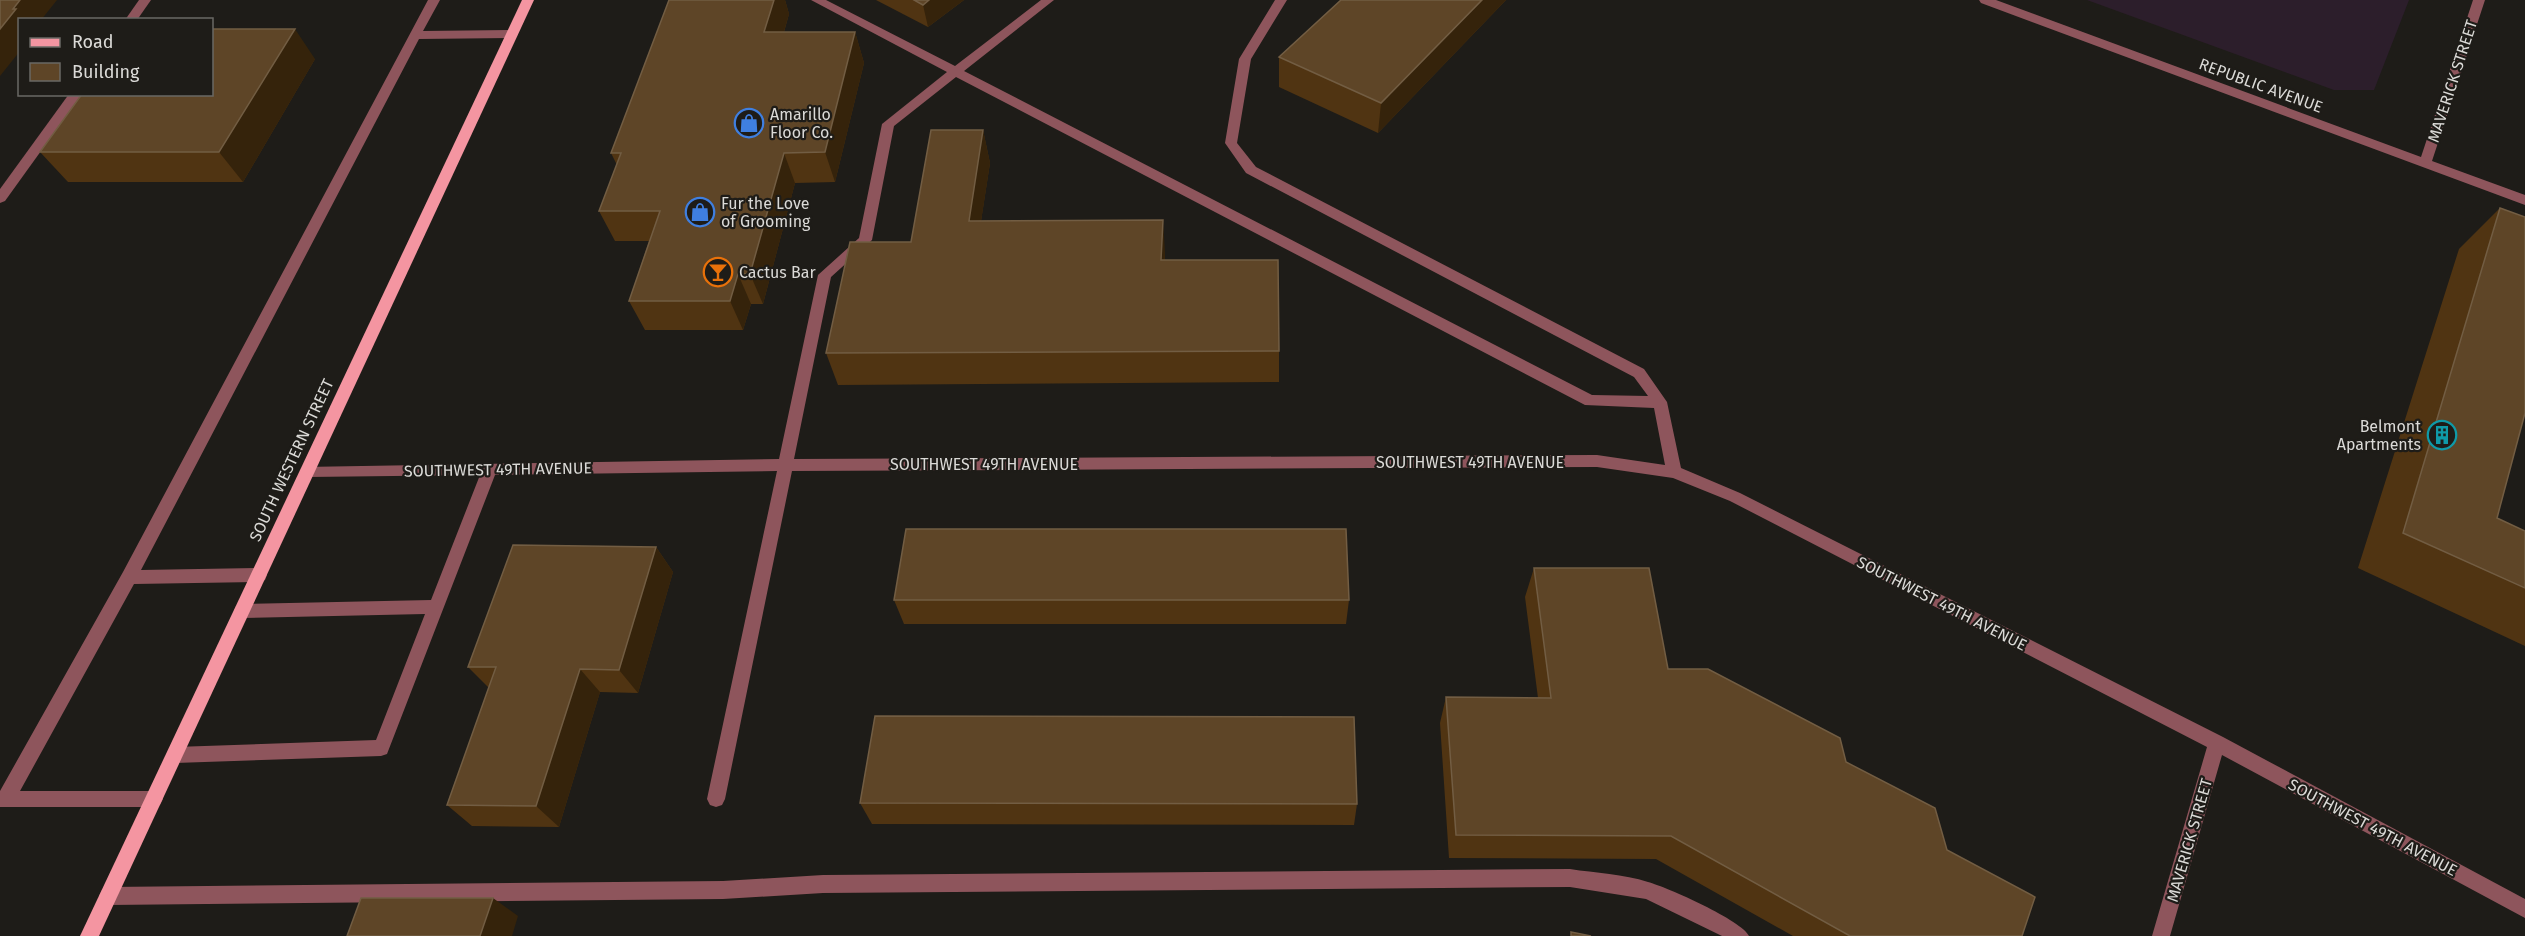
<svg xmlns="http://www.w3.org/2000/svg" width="2525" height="936" viewBox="0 0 2525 936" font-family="'Fira Sans',sans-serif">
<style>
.commercial{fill:#2c1e2b}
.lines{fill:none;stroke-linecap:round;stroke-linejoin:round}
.minor{fill:#8e555c;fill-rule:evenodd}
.major{fill:#f495a1;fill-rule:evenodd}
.wall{fill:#503412}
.shaded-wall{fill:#35230b}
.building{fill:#5e4527;stroke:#725d43;stroke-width:1.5}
.labels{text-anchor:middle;stroke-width:4.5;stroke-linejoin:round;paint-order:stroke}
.street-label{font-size:16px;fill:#dbdad7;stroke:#1e1c18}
.poi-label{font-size:16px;fill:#dbdad7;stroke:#1e1c18;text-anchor:start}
</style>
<rect width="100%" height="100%" fill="#1e1c18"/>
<polygon class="commercial" points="2087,0 2409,0 2374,90 2334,90"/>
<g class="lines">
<g class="minor">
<polygon points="139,0 151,0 137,20 125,20"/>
<polygon points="428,0 440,0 423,31 512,30 518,34 512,38 419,39 141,570 259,568 265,570 267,575 265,580 259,582 134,584 20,791 154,791 160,793 163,799 160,805 154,807 0,807 0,791 123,572"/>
<path d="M811,0h15l129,66 86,-66h13l-90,71 628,324 56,1 -14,-19 -388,-204 -21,-30 14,-84 36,-59h12l-36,59 -14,84 19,24 388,202 23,33 14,66 59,25 483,244 302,162v19l-303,-163 -52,181h-18l55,-189 -477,-246 -57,-23 -76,-11 -805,4 -67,328 -3,6 -6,2 -6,-2 -3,-6 70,-328 -282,4 -108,279 -6,2 -206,7 -6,-2 -3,-6 3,-6 6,-2 201,-7 49,-126 -183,4 -6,-2 -2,-5 2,-5 6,-2 189,-4 49,-125 -172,2 -5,-2 -3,-4 3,-4 476,-8 39,-184 41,-37 23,-114 65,-52zM956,77l629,328 69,3 11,57 -68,-10 -803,4 37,-182 41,-37 22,-114z"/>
<polygon points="1979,0 1996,0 2421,157 2473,0 2485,0 2432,161 2525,195 2525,205 1981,3"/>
<polygon points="69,94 82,94 5,201 0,203 0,189"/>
<path d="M1570,869c25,4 54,5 78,13 19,5 95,39 101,54h-27l-76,-37 -76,-12 -747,6 -100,6 -615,6 -6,-3 -3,-6 3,-6 6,-3 615,-6 100,-6z"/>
</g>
<polygon class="major" points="522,0 534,0 99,936 80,936"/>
</g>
<g class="wall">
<polygon points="669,0 785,0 789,14 784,32 855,32 864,63 835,182 795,183 763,304 751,304 743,330 645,330 629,301 649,241 615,241 599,211 617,165 611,153"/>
<polygon points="876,0 964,0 928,27"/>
<polygon points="1341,0 1506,0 1378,133 1279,87 1279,57"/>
<polygon points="315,59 243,182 68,182 40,152"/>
<polygon points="983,130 990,163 981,221 1165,252 1165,260 1279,351 1279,382 838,385 826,353 911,242"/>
<polygon points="2500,208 2497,518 2525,531 2525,646 2358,568 2459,249"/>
<polygon points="656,547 673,572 638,693 600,692 559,827 472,826 447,805 489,688 468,667"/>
<polygon points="1534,568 1668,669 1846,762 1947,850 2022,936 1793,936 1656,859 1449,858 1440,723 1446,697 1538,698 1525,597"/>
<polygon points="894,600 1349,600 1346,624 904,624"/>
<polygon points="860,803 1357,804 1354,825 872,824"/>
</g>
<g class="shaded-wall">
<polygon points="20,0 57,0 41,20 20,20 20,51 0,76 0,29"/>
<polygon points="774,0 785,0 789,14 775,63 764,32"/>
<polygon points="929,0 964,0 928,27 923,5"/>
<polygon points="1482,0 1506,0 1378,133 1381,103"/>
<polygon points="295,29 315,59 243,182 219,152"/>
<polygon points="855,32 864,63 835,182 825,152"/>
<polygon points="983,130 990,163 976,254 969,221"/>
<polygon points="784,153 795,183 763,304 750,274"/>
<polygon points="1163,220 1165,252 1164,292 1161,260"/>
<polygon points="738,274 751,304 743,330 730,301"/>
<polygon points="656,547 673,572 638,693 619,670"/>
<polygon points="580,669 600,692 559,827 536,806"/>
<polygon points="493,898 518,916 512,936 480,936"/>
</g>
<g class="building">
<polygon points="0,0 20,0 13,9 16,9 0,29"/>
<polygon points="669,0 774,0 764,32 855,32 825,152 784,153 750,274 738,274 730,301 629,301 660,211 599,211 621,153 611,153"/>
<polygon points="914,0 929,0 923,5"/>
<polygon points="1341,0 1482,0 1381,103 1279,57"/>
<polygon points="212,29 295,29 219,152 40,152 82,94 212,94"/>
<polygon points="931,130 983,130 969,221 1163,220 1161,260 1278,260 1279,351 826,353 850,242 911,242"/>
<polygon points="2500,208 2525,217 2525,413 2497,518 2525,531 2525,588 2403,533"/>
<polygon points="906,529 1346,529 1349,600 894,600"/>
<polygon points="513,545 656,547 619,670 580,669 536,806 447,805 496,667 468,667"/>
<polygon points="1534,568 1649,568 1668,669 1708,669 1840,738 1846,762 1935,808 1947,850 2035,897 2022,936 1850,936 1671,836 1456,835 1446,697 1551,698"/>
<polygon points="875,716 1354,717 1357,804 860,803"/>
<polygon points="361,898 493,898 480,936 347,936"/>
<polygon points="1571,932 1591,936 1571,936"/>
</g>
<defs>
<g id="shop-ring" transform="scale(1.5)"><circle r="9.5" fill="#1e1c18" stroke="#3f7fe0" stroke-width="1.5"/><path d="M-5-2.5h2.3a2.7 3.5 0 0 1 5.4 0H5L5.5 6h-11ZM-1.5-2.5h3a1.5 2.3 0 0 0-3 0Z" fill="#3f7fe0"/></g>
<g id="bar-ring" transform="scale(1.5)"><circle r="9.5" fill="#1e1c18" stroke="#e8710a" stroke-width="1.5"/><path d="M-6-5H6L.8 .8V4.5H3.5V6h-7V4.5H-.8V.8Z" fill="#e8710a"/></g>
<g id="building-ring" transform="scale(1.5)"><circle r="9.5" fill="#1e1c18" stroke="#0f9aa8" stroke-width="1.5"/><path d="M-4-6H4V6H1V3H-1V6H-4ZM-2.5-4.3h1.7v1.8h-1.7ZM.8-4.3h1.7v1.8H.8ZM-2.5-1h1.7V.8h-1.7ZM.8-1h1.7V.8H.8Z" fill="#0f9aa8"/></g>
</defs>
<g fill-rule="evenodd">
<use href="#shop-ring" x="749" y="123"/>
<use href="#shop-ring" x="700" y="212"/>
<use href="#bar-ring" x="718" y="272"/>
<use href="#building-ring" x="2442" y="435"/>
</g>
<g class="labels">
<g class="street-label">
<text transform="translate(2452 81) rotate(-72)" y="6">MAVERICK STREET</text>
<text transform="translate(2261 85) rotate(20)" y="6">REPUBLIC AVENUE</text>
<text transform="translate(291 460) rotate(-65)" y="6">SOUTH WESTERN STREET</text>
<text x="1470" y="468">SOUTHWEST 49TH AVENUE</text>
<text x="984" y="470">SOUTHWEST 49TH AVENUE</text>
<text transform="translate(498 469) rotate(-1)" y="6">SOUTHWEST 49TH AVENUE</text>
<text transform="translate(1942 603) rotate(27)" y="6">SOUTHWEST 49TH AVENUE</text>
<text transform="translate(2373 827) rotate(28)" y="6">SOUTHWEST 49TH AVENUE</text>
<text transform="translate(2189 840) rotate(-74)" y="6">MAVERICK STREET</text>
</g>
<g class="poi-label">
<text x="770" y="120">Amarillo<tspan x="770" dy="18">Floor Co.</tspan></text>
<text x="721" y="209">Fur the Love<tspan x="721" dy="18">of Grooming</tspan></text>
<text x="739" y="278">Cactus Bar</text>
<text x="2421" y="432" text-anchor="end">Belmont<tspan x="2421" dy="18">Apartments</tspan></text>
</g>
</g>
<rect x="18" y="18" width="195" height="78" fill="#1e1c18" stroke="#6a6864" stroke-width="1.5"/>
<rect x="30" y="38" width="30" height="9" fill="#f495a1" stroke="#6a6864" stroke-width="1.5"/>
<text x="72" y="48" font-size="18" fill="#dbdad7">Road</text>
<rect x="30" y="63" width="30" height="18" fill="#5e4527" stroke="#6a6864" stroke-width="1.5"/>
<text x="72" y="78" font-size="18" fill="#dbdad7">Building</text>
</svg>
